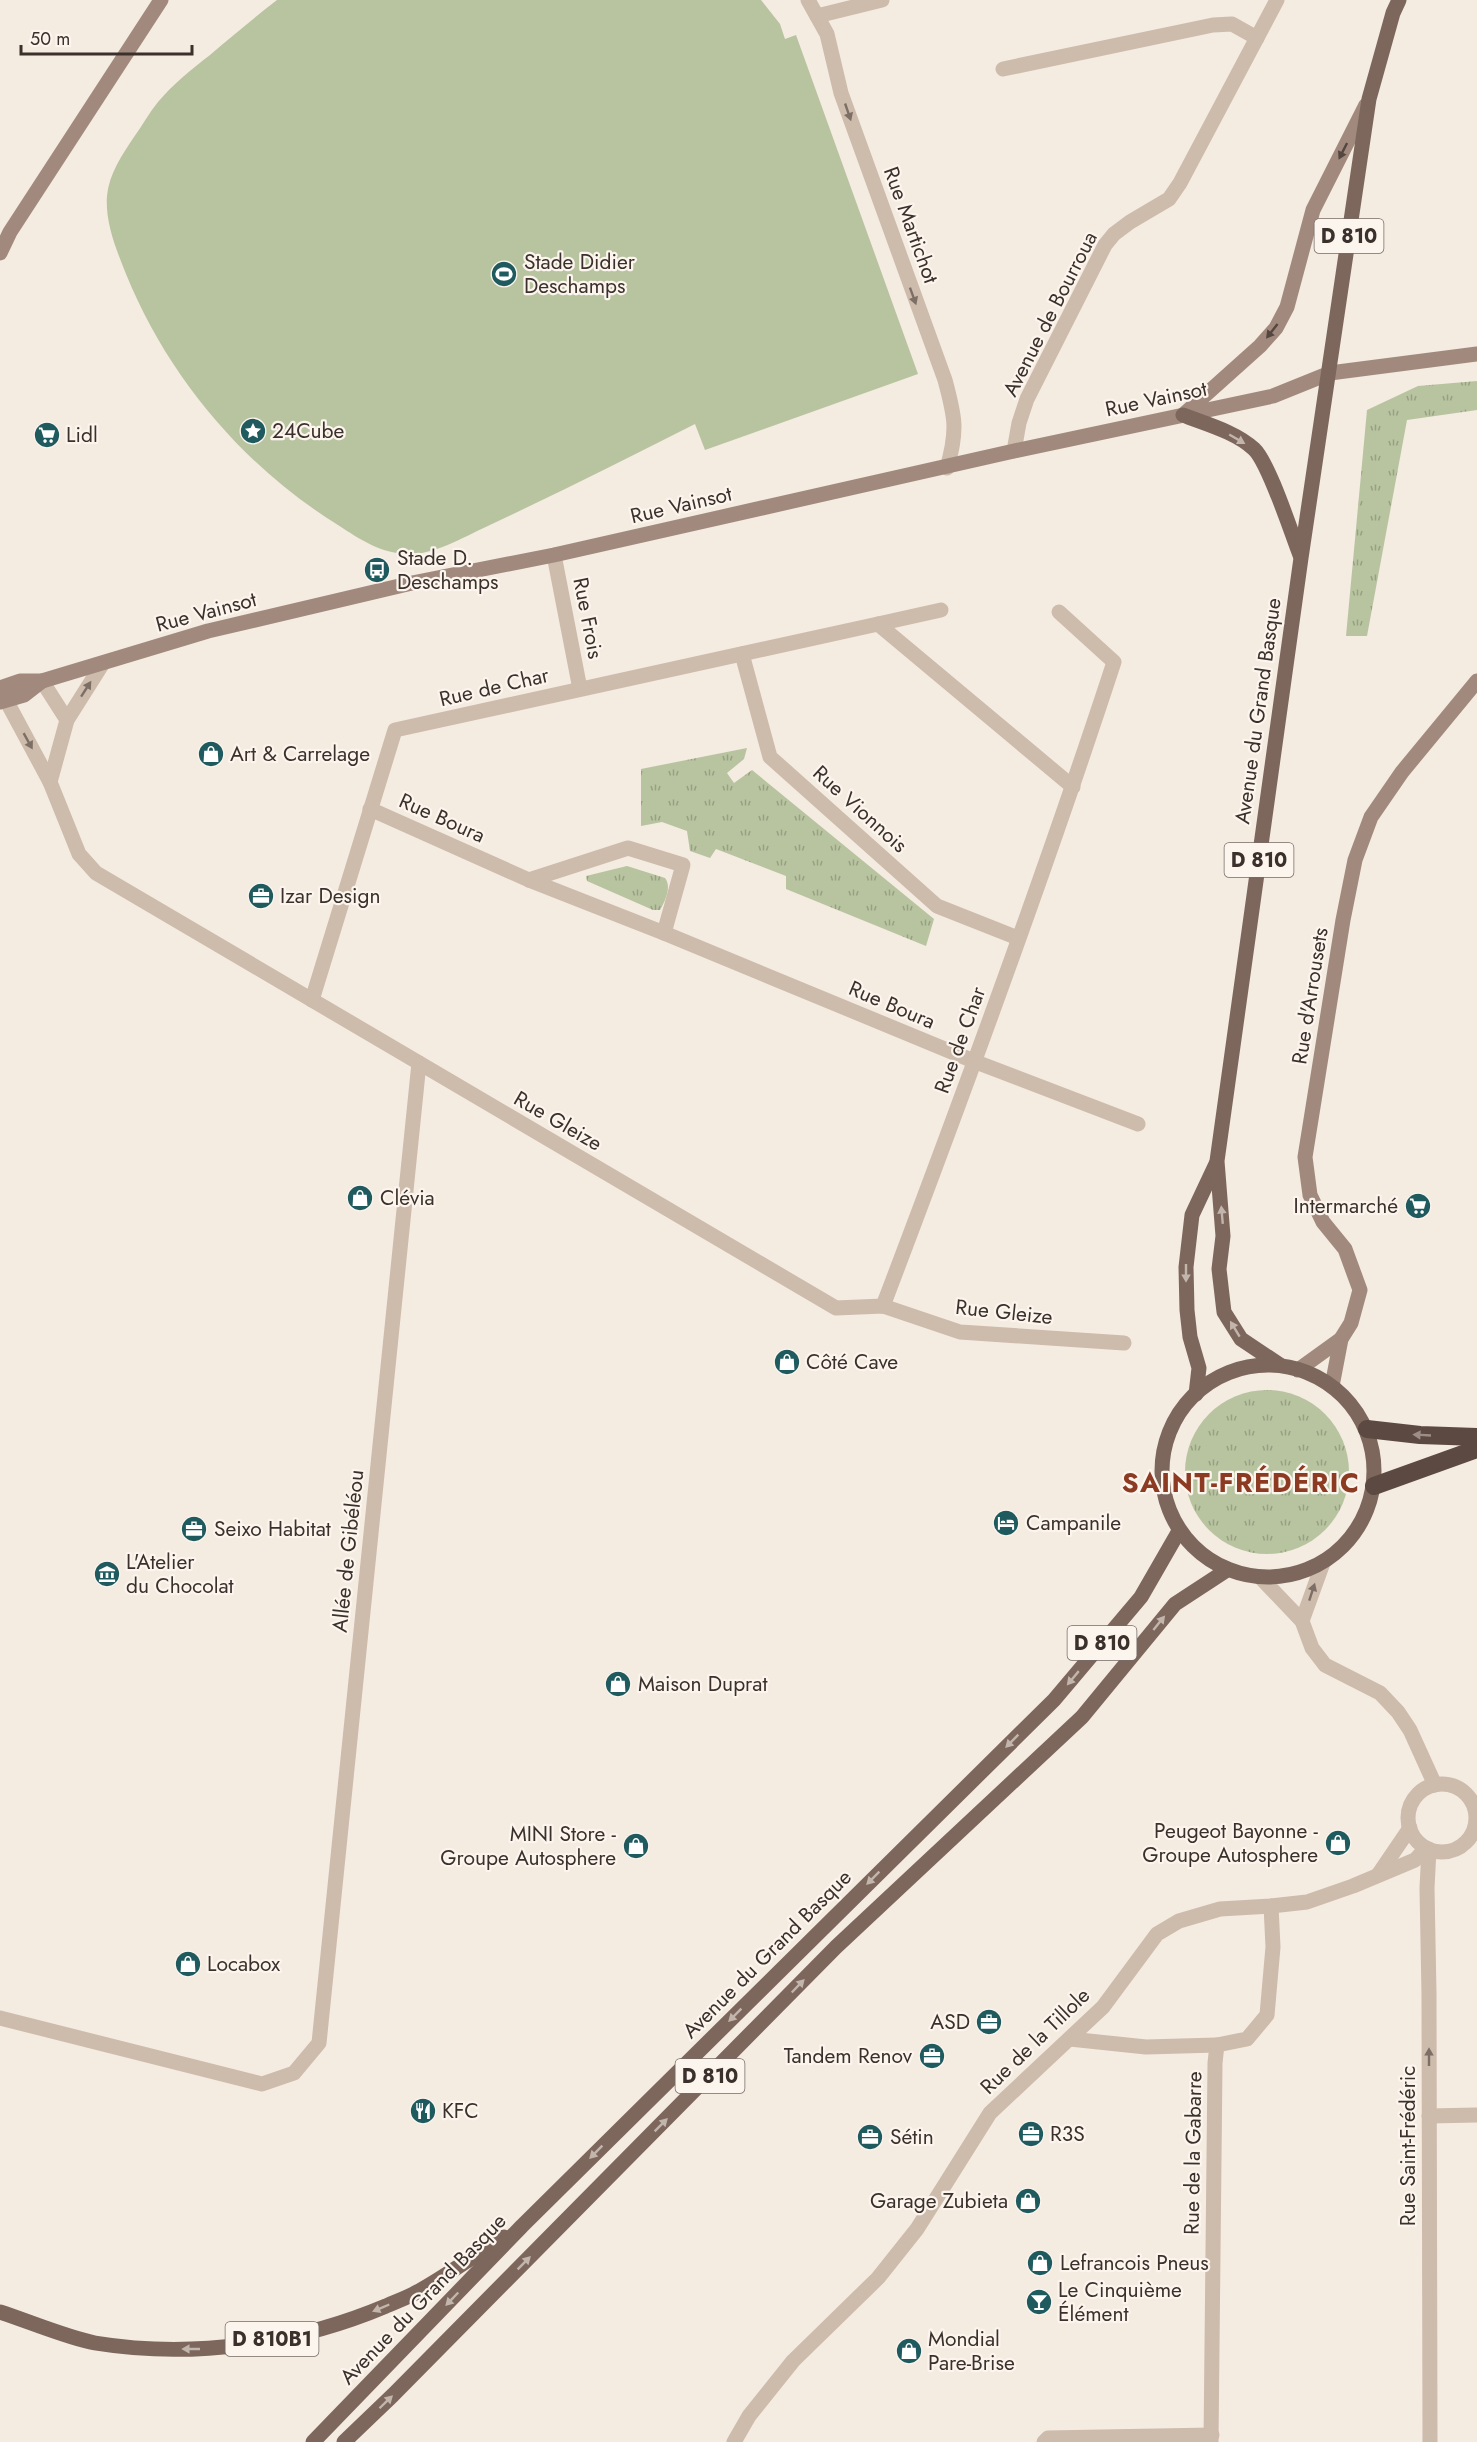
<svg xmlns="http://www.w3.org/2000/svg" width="1477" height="2442" viewBox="0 0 1477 2442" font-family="Jost,sans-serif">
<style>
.grass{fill:url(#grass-tufts)}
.pitch{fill:#b8c4a0}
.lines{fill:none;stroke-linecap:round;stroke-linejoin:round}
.street{stroke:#cdbbac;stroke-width:15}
.secondary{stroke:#a18a7d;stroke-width:15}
.primary{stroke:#7d675c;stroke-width:15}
.highway{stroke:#5c4a42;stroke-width:18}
.oneway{fill:#7d6f65}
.oneway2{fill:#544640}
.oneway3{fill:#c2b5ac}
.oneway4{fill:#9c8e87}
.labels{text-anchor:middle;stroke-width:4.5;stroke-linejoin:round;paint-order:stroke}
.shield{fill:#fbf5ee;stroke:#756b66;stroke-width:1.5}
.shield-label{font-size:20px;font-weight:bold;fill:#3b302b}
.street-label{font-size:21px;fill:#3b302b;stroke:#fbf5ee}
.poi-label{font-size:21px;fill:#3b302b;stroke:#fbf5ee;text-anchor:start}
.district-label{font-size:27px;font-weight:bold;letter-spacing:1.5px;fill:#8c3b22;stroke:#fbf5ee}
</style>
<defs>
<pattern id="grass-tufts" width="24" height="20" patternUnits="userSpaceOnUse" patternTransform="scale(1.5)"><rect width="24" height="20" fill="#b8c4a0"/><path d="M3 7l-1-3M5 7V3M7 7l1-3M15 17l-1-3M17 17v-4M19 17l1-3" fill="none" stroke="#97a083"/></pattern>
</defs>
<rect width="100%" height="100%" fill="#f4ebe1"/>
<g class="grass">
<polygon points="1477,381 1477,410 1407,420 1367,636 1346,636 1367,410 1418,386"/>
<polygon points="747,748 744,759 727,773 734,783 752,770 934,919 926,946 786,889 786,876 716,849 710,858 690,851 687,831 662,822 641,826 641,769"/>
<path d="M627,866l38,12c7,9 0,23 -5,32h-7l-66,-29 -1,-5z"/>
<circle cx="1267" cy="1472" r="82"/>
</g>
<path class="pitch" d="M277,0h484l19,24 5,15 11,-4 122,339 -213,76 -10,-26c-67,34 -135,68 -203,100 -25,11 -53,29 -80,30 -29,1 -51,-14 -74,-29 -95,-59 -170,-148 -212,-251 -10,-25 -21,-52 -19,-78 2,-22 15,-41 27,-59 8,-11 15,-24 24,-35 15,-18 34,-33 52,-47 22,-19 44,-37 67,-55z"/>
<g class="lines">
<g class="street">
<path d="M808,0l19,34 14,59 104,287c10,37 13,50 2,88"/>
<polyline points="817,16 882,0"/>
<polyline points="1003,69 1213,25 1232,24 1257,38"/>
<polyline points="1014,451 1019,423 1027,399 1105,245 1114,234 1130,222 1169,199 1180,183 1277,0"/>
<polyline points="554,555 580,689"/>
<polyline points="878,624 941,610"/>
<polyline points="742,654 770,757 937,906 1018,938"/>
<polyline points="42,681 67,720"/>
<polyline points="6,700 50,782 79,854 96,873 836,1308 883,1306 960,1332 1124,1343"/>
<polyline points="50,782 67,720 103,663"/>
<polyline points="370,809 529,880 664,933 976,1062 1138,1124"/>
<polyline points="529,880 628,848 683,865 664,933"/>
<polyline points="312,1000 395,730 878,624 1073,787"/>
<path d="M883,1306c81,-213 160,-427 231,-644l-55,-50"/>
<polyline points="1261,1578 1302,1621 1312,1648 1325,1665 1380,1693 1398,1712 1410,1730 1435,1785"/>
<polyline points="1302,1621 1323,1563"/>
<circle cx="1442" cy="1818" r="34"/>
<polyline points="1429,1849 1427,1888 1429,1994 1430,2442"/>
<polyline points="1378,1875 1410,1828"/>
<polyline points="0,2018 262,2084 294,2073 319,2043 419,1063"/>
<polyline points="1070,2039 1146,2047 1217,2045"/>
<polyline points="1429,2116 1477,2115"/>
<polyline points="734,2442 749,2416 793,2361 878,2278 917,2229 990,2113 1103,2007 1157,1934 1179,1921 1220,1909 1271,1906 1307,1902 1353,1886 1415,1860 1426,1848"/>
<polyline points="1044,2442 1048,2438 1212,2435"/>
<polyline points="1211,2442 1215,2063 1217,2045 1247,2039 1267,2015 1273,1947 1271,1906"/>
</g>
<g class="secondary">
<polyline points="0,253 10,232 161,0"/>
<polyline points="1183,415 1260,346 1276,328 1287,307 1313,210 1366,105"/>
<polyline points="0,688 20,681 42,681 208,631 412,583 554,555 1014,451 1273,396 1330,373 1477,354"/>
<polyline points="0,702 24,695 42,681"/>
<polyline points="1298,1370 1341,1339"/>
<polyline points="1332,1386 1341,1339 1351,1323 1360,1290 1345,1249 1323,1222 1310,1195 1305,1157 1343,920 1355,860 1371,817 1402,772 1477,681"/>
</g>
<g class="primary">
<path d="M1183,415c23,9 53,17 71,34 15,14 37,83 46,106"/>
<circle cx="1268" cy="1471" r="106"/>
<polyline points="1280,1365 1241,1339 1224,1312 1219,1269 1223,1236 1217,1161 1301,558 1369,99 1393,13 1399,0"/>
<polyline points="1196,1394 1199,1368 1190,1337 1187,1310 1186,1267 1192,1215 1216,1164"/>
<path d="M0,2312c28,9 68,26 95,31 98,16 201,1 291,-37 11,-5 23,-9 33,-15 29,-16 57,-37 85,-54"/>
<polyline points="313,2442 522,2226 1054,1700 1141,1597 1179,1531"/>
<polyline points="344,2442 393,2395 836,1947 1082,1717 1175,1604 1227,1570"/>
</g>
<g class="highway">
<polyline points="1367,1429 1420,1435 1477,1437"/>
<polyline points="1374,1486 1477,1449"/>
</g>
</g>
<defs><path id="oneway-solid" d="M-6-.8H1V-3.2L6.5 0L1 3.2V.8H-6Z" transform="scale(1.5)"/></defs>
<g class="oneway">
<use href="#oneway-solid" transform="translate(848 112) rotate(71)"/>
<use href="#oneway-solid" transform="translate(913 296) rotate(70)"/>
<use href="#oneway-solid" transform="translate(86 689) rotate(-57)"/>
<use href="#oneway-solid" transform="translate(28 741) rotate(61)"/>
<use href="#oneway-solid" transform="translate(1312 1592) rotate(-72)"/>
<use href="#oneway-solid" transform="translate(1429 2057) rotate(-90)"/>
</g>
<g class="oneway2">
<use href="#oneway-solid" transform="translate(1343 151) rotate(117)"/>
<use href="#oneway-solid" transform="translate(1272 331) rotate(128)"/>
</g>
<g class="oneway3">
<use href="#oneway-solid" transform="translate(1237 439) rotate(30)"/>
<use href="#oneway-solid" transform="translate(1222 1215) rotate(-95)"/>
<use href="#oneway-solid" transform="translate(1186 1273) rotate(90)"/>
<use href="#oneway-solid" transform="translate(1235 1329) rotate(-121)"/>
<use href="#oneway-solid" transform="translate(1159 1623) rotate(-51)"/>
<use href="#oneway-solid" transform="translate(1073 1678) rotate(130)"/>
<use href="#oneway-solid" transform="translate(1012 1741) rotate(135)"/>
<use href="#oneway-solid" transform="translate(873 1878) rotate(135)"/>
<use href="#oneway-solid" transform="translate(798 1986) rotate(-46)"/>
<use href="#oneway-solid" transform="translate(735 2015) rotate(135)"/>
<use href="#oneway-solid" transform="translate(661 2125) rotate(-45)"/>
<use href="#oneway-solid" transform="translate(596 2152) rotate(135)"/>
<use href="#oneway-solid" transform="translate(524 2263) rotate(-45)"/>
<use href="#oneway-solid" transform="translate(452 2299) rotate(134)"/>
<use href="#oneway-solid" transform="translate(381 2308) rotate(157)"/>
<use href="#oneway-solid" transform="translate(191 2349) rotate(180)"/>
<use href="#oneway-solid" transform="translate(386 2402) rotate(-44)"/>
</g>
<use class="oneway4" href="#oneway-solid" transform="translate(1422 1435) rotate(-177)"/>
<defs>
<g id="stadium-disc" transform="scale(1.35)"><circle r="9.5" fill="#1f5a5e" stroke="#fbf5ee"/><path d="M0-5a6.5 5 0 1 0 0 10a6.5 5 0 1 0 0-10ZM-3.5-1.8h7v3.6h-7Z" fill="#fff"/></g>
<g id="sight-disc" transform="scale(1.35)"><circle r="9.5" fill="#1f5a5e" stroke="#fbf5ee"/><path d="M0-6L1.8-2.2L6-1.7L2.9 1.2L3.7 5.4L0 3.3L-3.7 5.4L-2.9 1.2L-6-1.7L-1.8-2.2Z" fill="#fff"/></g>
<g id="supermarket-disc" transform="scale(1.35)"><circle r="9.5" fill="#1f5a5e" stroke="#fbf5ee"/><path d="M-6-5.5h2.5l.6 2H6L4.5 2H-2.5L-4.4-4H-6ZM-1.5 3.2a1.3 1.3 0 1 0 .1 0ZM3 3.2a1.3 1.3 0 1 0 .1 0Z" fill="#fff"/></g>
<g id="bus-disc" transform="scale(1.35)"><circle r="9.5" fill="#1f5a5e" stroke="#fbf5ee"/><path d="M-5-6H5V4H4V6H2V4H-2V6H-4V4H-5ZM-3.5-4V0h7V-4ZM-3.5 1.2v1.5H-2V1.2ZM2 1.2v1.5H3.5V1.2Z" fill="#fff"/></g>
<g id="shop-disc" transform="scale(1.35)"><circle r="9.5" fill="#1f5a5e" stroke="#fbf5ee"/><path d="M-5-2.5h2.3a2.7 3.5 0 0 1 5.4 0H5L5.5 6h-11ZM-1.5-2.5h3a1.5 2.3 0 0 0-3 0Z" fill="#fff"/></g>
<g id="office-disc" transform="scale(1.35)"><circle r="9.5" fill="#1f5a5e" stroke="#fbf5ee"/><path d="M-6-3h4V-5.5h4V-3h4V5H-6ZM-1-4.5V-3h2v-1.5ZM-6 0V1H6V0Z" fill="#fff"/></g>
<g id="hotel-disc" transform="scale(1.35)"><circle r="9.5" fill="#1f5a5e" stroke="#fbf5ee"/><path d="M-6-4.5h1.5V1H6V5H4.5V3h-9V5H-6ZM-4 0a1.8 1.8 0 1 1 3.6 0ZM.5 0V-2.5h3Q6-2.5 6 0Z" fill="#fff"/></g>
<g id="museum-disc" transform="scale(1.35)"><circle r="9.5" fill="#1f5a5e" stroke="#fbf5ee"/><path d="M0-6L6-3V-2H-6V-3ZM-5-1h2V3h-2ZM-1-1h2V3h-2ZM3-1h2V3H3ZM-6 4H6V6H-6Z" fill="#fff"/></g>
<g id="restaurant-disc" transform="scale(1.35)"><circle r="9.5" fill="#1f5a5e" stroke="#fbf5ee"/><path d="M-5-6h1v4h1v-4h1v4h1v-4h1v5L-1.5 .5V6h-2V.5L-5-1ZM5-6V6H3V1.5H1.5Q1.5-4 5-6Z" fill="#fff"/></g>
<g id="bar-disc" transform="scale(1.35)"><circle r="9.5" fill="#1f5a5e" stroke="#fbf5ee"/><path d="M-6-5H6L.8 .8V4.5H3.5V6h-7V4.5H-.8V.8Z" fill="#fff"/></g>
</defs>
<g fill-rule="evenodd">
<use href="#stadium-disc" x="504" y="274"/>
<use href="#sight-disc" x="253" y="431"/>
<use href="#supermarket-disc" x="47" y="435"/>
<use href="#bus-disc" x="377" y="570"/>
<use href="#shop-disc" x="211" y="754"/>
<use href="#office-disc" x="261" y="896"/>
<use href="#shop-disc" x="360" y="1198"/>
<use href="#supermarket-disc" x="1418" y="1206"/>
<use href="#shop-disc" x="787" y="1362"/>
<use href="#hotel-disc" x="1006" y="1523"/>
<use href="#office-disc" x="194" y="1529"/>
<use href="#museum-disc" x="107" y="1574"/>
<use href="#shop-disc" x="618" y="1684"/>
<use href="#shop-disc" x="1338" y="1843"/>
<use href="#shop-disc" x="636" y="1846"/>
<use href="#shop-disc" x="188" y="1964"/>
<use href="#office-disc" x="989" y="2022"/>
<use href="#office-disc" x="932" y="2056"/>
<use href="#restaurant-disc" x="423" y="2111"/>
<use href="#office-disc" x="1031" y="2134"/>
<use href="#office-disc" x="870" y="2137"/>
<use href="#shop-disc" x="1028" y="2201"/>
<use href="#shop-disc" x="1040" y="2263"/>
<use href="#bar-disc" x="1039" y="2302"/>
<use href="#shop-disc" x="909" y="2351"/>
</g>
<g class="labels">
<g class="shield">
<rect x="1314.5" y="219" width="69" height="34" rx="4.5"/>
<rect x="1224.5" y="843" width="69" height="34" rx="4.5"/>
<rect x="1067.5" y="1626" width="69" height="34" rx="4.5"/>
<rect x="675.5" y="2059" width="69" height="34" rx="4.5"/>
<rect x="225.5" y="2322" width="93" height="34" rx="4.5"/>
</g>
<g class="shield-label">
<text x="1349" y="243">D 810</text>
<text x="1259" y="867">D 810</text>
<text x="1102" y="1650">D 810</text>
<text x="710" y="2083">D 810</text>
<text x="272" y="2346">D 810B1</text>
</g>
<g class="street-label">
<text transform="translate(911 225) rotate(70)" y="7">Rue Martichot</text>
<text transform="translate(1050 314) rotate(-63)" y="7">Avenue de Bourroua</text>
<text transform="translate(1156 399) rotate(-12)" y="7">Rue Vainsot</text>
<text transform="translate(681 505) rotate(-13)" y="7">Rue Vainsot</text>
<text transform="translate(206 612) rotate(-15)" y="7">Rue Vainsot</text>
<text transform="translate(588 618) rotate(79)" y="7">Rue Frois</text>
<text transform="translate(494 687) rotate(-13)" y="7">Rue de Char</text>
<text transform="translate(1258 711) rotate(-82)" y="7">Avenue du Grand Basque</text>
<text transform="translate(860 809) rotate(42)" y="7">Rue Vionnois</text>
<text transform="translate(442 818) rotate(24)" y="7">Rue Boura</text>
<text transform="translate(1310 996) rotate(-81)" y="7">Rue d'Arrousets</text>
<text transform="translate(892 1005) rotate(23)" y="7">Rue Boura</text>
<text transform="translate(960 1040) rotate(-70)" y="7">Rue de Char</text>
<text transform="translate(558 1121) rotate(30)" y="7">Rue Gleize</text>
<text transform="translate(1004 1312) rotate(6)" y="7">Rue Gleize</text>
<text transform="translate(348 1551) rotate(-84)" y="7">Allée de Gibéléou</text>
<text transform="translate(767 1954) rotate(-45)" y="7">Avenue du Grand Basque</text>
<text transform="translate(1035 2041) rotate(-44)" y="7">Rue de la Tillole</text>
<text transform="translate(1408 2146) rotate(-90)" y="7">Rue Saint-Frédéric</text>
<text transform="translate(1193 2153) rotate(-89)" y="7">Rue de la Gabarre</text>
<text transform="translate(423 2299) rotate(-46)" y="7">Avenue du Grand Basque</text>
</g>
<g class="poi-label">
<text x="524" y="269">Stade Didier<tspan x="524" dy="24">Deschamps</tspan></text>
<text x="272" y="438">24Cube</text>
<text x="66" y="442">Lidl</text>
<text x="397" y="565">Stade D.<tspan x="397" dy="24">Deschamps</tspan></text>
<text x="230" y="761">Art &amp; Carrelage</text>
<text x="280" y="903">Izar Design</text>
<text x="380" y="1205">Clévia</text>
<text x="1398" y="1213" text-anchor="end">Intermarché</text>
<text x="806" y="1369">Côté Cave</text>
<text x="1026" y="1530">Campanile</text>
<text x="214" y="1536">Seixo Habitat</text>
<text x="126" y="1569">L'Atelier<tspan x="126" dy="24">du Chocolat</tspan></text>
<text x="638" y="1691">Maison Duprat</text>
<text x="1318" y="1838" text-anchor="end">Peugeot Bayonne -<tspan x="1318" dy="24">Groupe Autosphere</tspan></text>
<text x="616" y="1841" text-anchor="end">MINI Store -<tspan x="616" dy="24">Groupe Autosphere</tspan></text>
<text x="207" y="1971">Locabox</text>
<text x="970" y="2029" text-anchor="end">ASD</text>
<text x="912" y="2063" text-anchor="end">Tandem Renov</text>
<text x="442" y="2118">KFC</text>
<text x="1050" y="2141">R3S</text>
<text x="890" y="2144">Sétin</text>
<text x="1008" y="2208" text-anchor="end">Garage Zubieta</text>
<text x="1060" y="2270">Lefrancois Pneus</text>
<text x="1058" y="2297">Le Cinquième<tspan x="1058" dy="24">Élément</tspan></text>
<text x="928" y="2346">Mondial<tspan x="928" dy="24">Pare-Brise</tspan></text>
</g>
<g class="district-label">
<text x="1241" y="1492">SAINT-FRÉDÉRIC</text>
</g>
</g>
<path d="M21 45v9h171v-9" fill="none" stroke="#3b302b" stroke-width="3"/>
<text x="30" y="45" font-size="18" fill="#3b302b" stroke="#fbf5ee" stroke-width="4.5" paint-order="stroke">50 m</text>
</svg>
